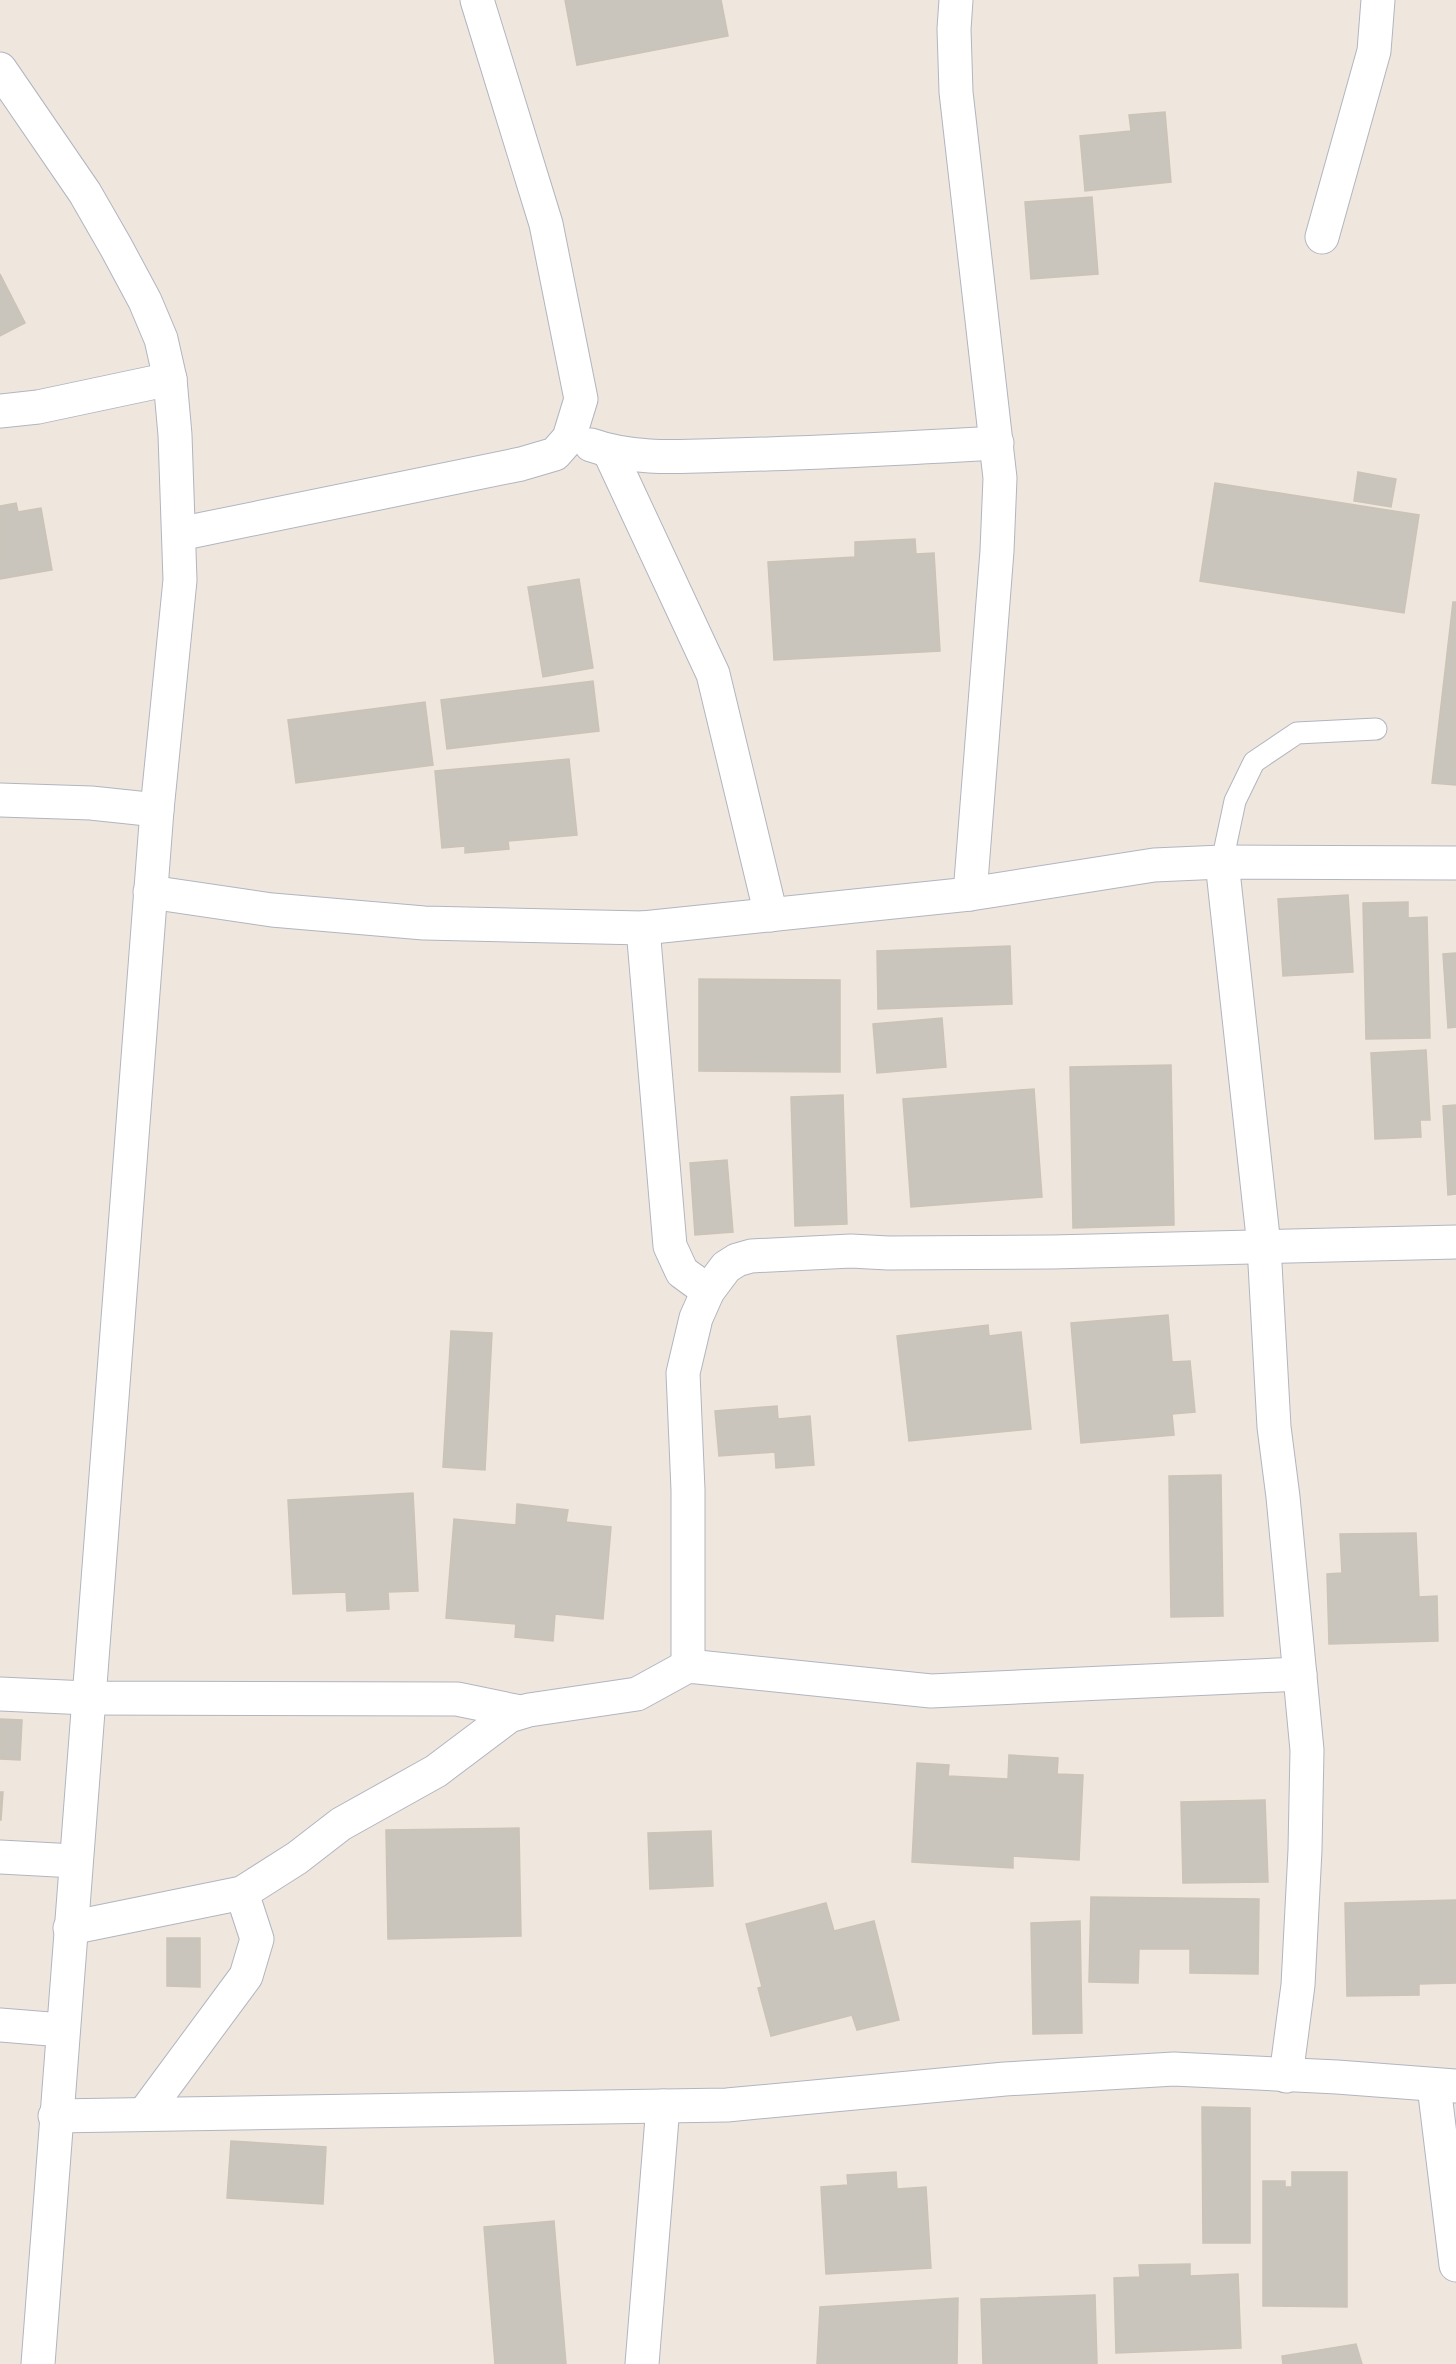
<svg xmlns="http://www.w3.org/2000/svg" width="1456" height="2364" viewBox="0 0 1456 2364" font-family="'Roboto Condensed',sans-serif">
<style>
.building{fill:#cac5bc;stroke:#cbc3b6;stroke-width:1.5}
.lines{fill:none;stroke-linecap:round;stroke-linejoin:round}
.service-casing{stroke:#b1b5c1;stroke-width:23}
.minor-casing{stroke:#b1b5c1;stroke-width:35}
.tertiary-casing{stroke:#b1b5c1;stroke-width:35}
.service{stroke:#fff;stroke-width:21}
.minor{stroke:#fff;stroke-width:33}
.tertiary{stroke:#fff;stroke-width:33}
</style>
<rect width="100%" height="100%" fill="#efe7dd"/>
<g class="building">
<polygon points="565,0 721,0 728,36 577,65"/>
<polygon points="1165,112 1171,182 1085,191 1080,136 1131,131 1129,115"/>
<polygon points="1092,197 1098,274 1031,279 1025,202"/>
<polygon points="0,274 25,323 0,336"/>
<polygon points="1358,472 1396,479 1391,507 1354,501"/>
<polygon points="1215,483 1419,515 1404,613 1200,581"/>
<polygon points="16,503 18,512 41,508 52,570 0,579 0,506"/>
<polygon points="915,539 916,554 934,553 940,651 774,660 768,562 855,557 855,542"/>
<polygon points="579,579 593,668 543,677 528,587"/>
<polygon points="1453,602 1456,602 1456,785 1432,783"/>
<polygon points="593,681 599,731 447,749 441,700"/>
<polygon points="425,702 433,765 296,783 288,720"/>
<polygon points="569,759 577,835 508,841 509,849 465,853 465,846 442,848 435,771"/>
<polygon points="1348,895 1353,972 1283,976 1278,899"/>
<polygon points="1408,902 1408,918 1427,917 1430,1038 1366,1039 1363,903"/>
<polygon points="1010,946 1012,1004 878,1009 877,951"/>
<polygon points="1456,953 1456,1027 1448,1028 1443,954"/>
<polygon points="699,979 840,980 840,1072 699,1071"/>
<polygon points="942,1018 946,1067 877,1073 873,1024"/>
<polygon points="1426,1050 1430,1120 1420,1120 1421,1137 1375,1139 1371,1053"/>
<polygon points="1171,1065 1174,1225 1073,1228 1070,1067"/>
<polygon points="1034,1089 1042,1197 911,1207 903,1099"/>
<polygon points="843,1095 847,1224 795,1226 791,1097"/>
<polygon points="1456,1105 1456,1194 1448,1195 1443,1106"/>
<polygon points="727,1160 733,1232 695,1235 690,1163"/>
<polygon points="1168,1315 1172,1362 1190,1361 1195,1412 1172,1414 1174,1435 1081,1443 1071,1323"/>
<polygon points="988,1325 989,1336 1021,1332 1031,1429 909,1441 897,1336"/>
<polygon points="451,1331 492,1333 485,1470 443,1467"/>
<polygon points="777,1406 778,1419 810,1416 814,1465 776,1468 775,1452 719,1456 715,1411"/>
<polygon points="1221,1475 1223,1616 1171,1617 1169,1476"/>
<polygon points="413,1493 418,1591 388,1592 389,1609 347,1611 346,1592 293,1594 288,1500"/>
<polygon points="517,1504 568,1510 566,1522 611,1527 603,1619 555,1614 553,1641 515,1637 516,1624 446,1618 454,1519 516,1525"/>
<polygon points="1416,1533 1419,1597 1437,1596 1438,1641 1329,1644 1327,1574 1342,1573 1340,1534"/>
<polygon points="0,1719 22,1720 20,1760 0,1759"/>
<polygon points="1009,1755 1058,1758 1057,1774 1083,1775 1079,1860 1013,1856 1013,1868 912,1862 917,1763 949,1765 948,1776 1008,1779"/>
<polygon points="0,1792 3,1792 1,1820 0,1820"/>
<polygon points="1265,1800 1268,1882 1183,1883 1181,1802"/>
<polygon points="519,1828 521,1936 388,1939 386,1830"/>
<polygon points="711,1831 713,1886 650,1889 648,1833"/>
<polygon points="1091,1897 1259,1899 1258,1974 1190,1973 1190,1949 1139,1949 1138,1983 1089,1982"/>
<polygon points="1456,1900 1456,1983 1419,1984 1419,1995 1347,1996 1345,1903"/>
<polygon points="826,1903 834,1931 874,1921 899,2020 857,2030 852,2015 771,2036 758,1988 762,1987 746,1924"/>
<polygon points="1080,1921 1082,2033 1033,2034 1031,1923"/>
<polygon points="167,1938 200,1938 200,1987 167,1986"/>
<polygon points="1202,2107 1250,2108 1250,2243 1203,2243"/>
<polygon points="231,2141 326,2147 323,2204 227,2198"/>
<polygon points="896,2172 897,2189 926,2187 931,2268 826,2274 821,2187 848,2185 847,2175"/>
<polygon points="1292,2172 1347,2172 1347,2307 1263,2306 1263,2181 1285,2181 1285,2187 1292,2187"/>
<polygon points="554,2221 566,2364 495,2364 484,2227"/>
<polygon points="1190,2264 1190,2276 1238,2274 1241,2348 1116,2353 1114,2278 1140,2277 1139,2265"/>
<polygon points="1095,2295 1097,2364 983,2364 981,2299"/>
<polygon points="958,2298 957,2364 817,2364 820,2307"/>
<polygon points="1356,2344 1362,2364 1283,2364 1282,2356"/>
</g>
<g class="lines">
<g class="service-casing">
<polyline id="service" points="1222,862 1235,801 1254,762 1297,733 1376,729"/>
</g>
<g class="minor-casing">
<g id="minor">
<polyline points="956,0 954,29 956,92 1000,478 997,551 970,894"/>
<polyline points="1322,237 1374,51 1378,0"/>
<polyline points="0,411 38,407 170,379"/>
<path d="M591,445c45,16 94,11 141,10 88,-2 177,-7 265,-12"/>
<polyline points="609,451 713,674 771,915"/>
<polyline points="179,534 521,464 555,454 569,438 581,399 546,224 477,0"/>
<polyline points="0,800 91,803 157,810"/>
<polyline points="1222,862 1264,1246 1274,1427 1283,1497 1307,1750 1305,1850 1298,1985 1286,2076"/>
<polyline points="150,892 272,910 424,923 643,928 970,894 1154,865 1222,862 1456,863"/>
<polyline points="643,928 670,1246 682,1272 708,1291"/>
<polyline points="688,1666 688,1490 683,1373 696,1318 708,1291 726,1267 737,1260 751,1256 851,1251 888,1253 1052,1252 1456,1242"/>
<polyline points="0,1694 87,1698 457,1699 520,1712"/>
<polyline points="0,1857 75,1861"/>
<polyline points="70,1928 242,1893 297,1858 341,1824 436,1771 509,1716 529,1710 637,1694 688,1666 931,1691 1300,1674"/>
<polyline points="0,2025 62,2030"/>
<polyline points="1434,2086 1456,2265"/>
<polyline points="144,2114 246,1976 257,1939 242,1893"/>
<polyline points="55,2116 727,2105 1005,2079 1174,2069 1337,2077 1456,2086"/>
<polyline points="642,2364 663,2106"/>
</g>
</g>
<g class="tertiary-casing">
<polyline id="tertiary" points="0,69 85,193 116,247 145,301 161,339 170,379 175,435 180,580 157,810 38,2364"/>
</g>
<use href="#service" class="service"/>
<use href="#minor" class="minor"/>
<use href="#tertiary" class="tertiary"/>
</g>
</svg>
